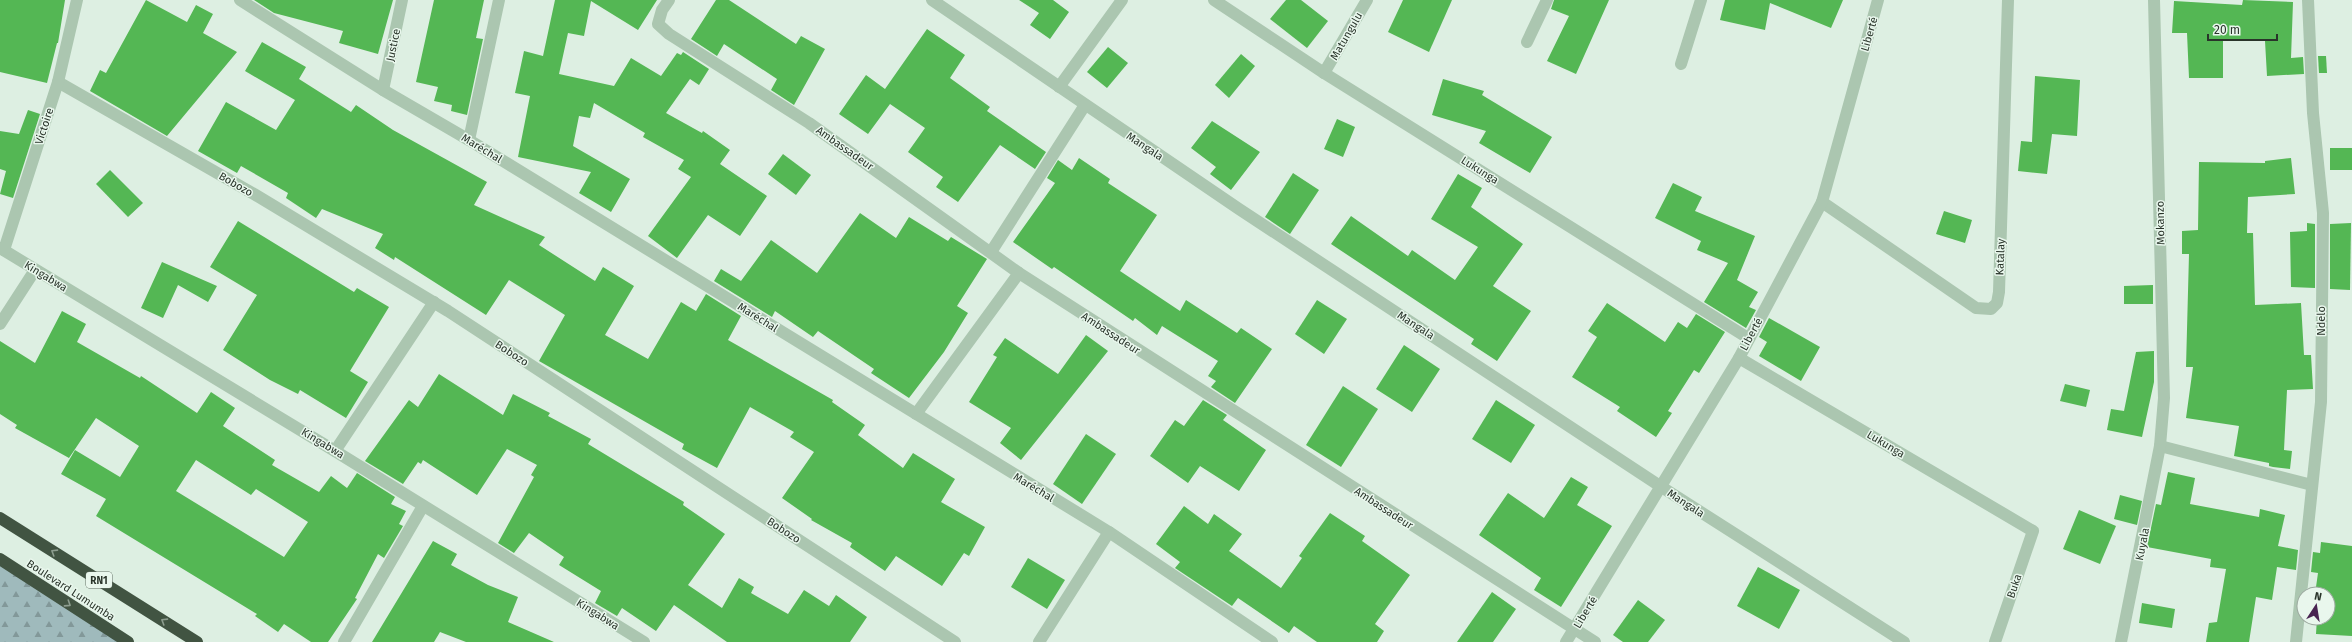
<svg xmlns="http://www.w3.org/2000/svg" width="2352" height="642" viewBox="0 0 2352 642" font-family="'Fira Sans',sans-serif">
<style>
.forest{fill:url(#forest-firs)}
.building{fill:#54b754;fill-rule:evenodd}
.lines{fill:none;stroke-linecap:round;stroke-linejoin:round}
.street{stroke:#abc6b0;stroke-width:12}
.highway{stroke:#415442;stroke-width:12}
.oneway{stroke:#8d9d8f}
.labels{text-anchor:middle;stroke-width:3;stroke-linejoin:round;paint-order:stroke}
.shield{fill:#e9f7ed;stroke:#636e64;stroke-width:1}
.shield-label{font-size:10px;font-weight:bold;fill:#29342a}
.street-label{font-size:11px;fill:#29342a;stroke:#e9f7ed}
</style>
<defs>
<pattern id="forest-firs" width="22" height="20" patternUnits="userSpaceOnUse"><rect width="22" height="20" fill="#9fbabc"/><path d="M5 1l3.5 6h-7zM16 11l3.5 6h-7z" fill="#829899"/></pattern>
</defs>
<rect width="100%" height="100%" fill="#ddefe2"/>
<polygon class="forest" points="0,559 126,642 0,642"/>
<g class="building">
<polygon points="0,0 65,0 58,43 57,43 47,83 0,72"/>
<polygon points="146,0 187,22 196,5 213,14 203,33 237,52 167,136 90,91 100,70 106,73"/>
<polygon points="254,0 393,0 378,54 339,43 343,31 274,13"/>
<polygon points="434,0 484,0 476,38 483,39 467,115 451,111 452,105 434,101 438,87 416,82"/>
<polygon points="555,0 657,0 638,30 591,1 584,36 568,33 559,74 614,86 631,58 661,76 677,53 681,55 683,52 709,69 699,85 690,79 666,113 702,133 703,131 730,150 720,164 767,196 740,236 708,215 677,258 648,236 691,177 678,169 684,160 643,137 645,133 594,103 590,118 579,116 573,146 630,179 611,212 579,193 591,172 518,157 530,96 515,93 524,51 543,56"/>
<polygon points="716,0 729,0 796,44 801,36 825,49 794,105 771,90 777,79 724,44 717,56 691,39"/>
<polygon points="1019,0 1053,0 1069,12 1050,39 1030,25 1039,13"/>
<polygon points="1286,0 1301,0 1328,21 1307,48 1270,19"/>
<polygon points="1403,0 1452,0 1429,52 1388,32"/>
<polygon points="1554,0 1609,0 1576,74 1547,61 1569,16 1551,9"/>
<polygon points="1725,0 1843,0 1831,28 1770,3 1765,30 1720,20"/>
<polygon points="2243,0 2293,2 2291,58 2303,57 2304,74 2267,76 2265,41 2223,39 2223,78 2189,78 2187,33 2172,33 2174,1 2242,5"/>
<polygon points="927,29 965,55 950,78 990,107 987,111 1046,152 1035,169 1000,145 958,202 936,187 943,177 908,152 925,128 890,104 868,134 839,114 866,75 885,89"/>
<polygon points="262,42 306,67 299,79 351,112 356,105 393,130 487,182 474,205 545,237 539,245 595,281 603,267 634,286 605,335 648,359 681,302 696,311 706,294 741,316 728,340 833,400 832,402 865,425 858,435 903,468 913,453 955,479 941,502 985,527 969,556 964,553 942,586 896,556 885,571 850,547 852,543 811,520 812,519 782,498 814,452 790,437 794,432 750,407 717,468 682,449 684,444 539,361 565,315 509,280 486,315 395,257 394,260 375,248 383,234 322,209 316,218 286,198 288,193 241,166 237,173 198,151 226,102 276,130 295,100 245,71"/>
<polygon points="1108,47 1128,63 1107,88 1087,72"/>
<polygon points="1241,54 1255,66 1229,98 1215,85"/>
<polygon points="2318,56 2326,56 2327,73 2319,73"/>
<polygon points="2035,76 2080,80 2077,136 2052,134 2047,174 2018,171 2021,141 2032,142"/>
<polygon points="1443,79 1484,91 1482,95 1552,137 1530,173 1479,143 1486,131 1432,115"/>
<polygon points="28,110 40,114 13,198 0,194 6,171 0,169 0,131 19,134"/>
<polygon points="1337,119 1355,127 1343,157 1324,149"/>
<polygon points="1212,121 1260,152 1231,190 1210,174 1216,167 1191,148"/>
<rect x="2330" y="148" width="22" height="22"/>
<polygon points="783,154 811,175 796,195 768,174"/>
<polygon points="1079,158 1110,179 1108,183 1157,215 1120,271 1180,311 1186,300 1237,333 1241,328 1272,349 1235,403 1211,387 1216,381 1208,376 1218,361 1162,326 1157,335 1135,318 1133,321 1054,267 1052,269 1013,242 1055,183 1047,178 1058,160 1072,170"/>
<polygon points="2291,158 2295,194 2248,197 2247,233 2253,233 2255,305 2301,303 2304,355 2311,355 2313,389 2287,390 2284,450 2292,451 2290,469 2273,467 2269,466 2269,463 2234,456 2239,426 2186,418 2193,367 2186,367 2189,254 2182,254 2182,231 2198,230 2199,162 2265,163 2265,161"/>
<polygon points="110,170 143,203 128,217 96,184"/>
<polygon points="1293,173 1319,190 1290,234 1265,217"/>
<polygon points="1458,174 1482,188 1471,207 1523,244 1493,286 1531,311 1497,361 1471,344 1474,339 1331,244 1351,216 1408,256 1412,250 1455,280 1478,247 1431,219"/>
<polygon points="1673,183 1702,197 1695,211 1755,236 1737,280 1758,292 1749,307 1756,310 1746,328 1704,302 1728,263 1697,250 1701,241 1655,218"/>
<polygon points="1944,211 1972,220 1965,243 1936,234"/>
<polygon points="860,213 896,238 909,217 948,241 951,237 987,259 957,306 968,313 944,352 909,398 871,373 874,369 818,331 813,337 775,311 772,317 714,281 721,269 741,281 771,240 817,273"/>
<polygon points="238,221 354,292 357,288 389,307 350,371 368,382 346,418 300,390 298,394 270,380 223,350 257,295 210,267"/>
<polygon points="2307,223 2315,224 2315,288 2291,287 2290,232 2307,231"/>
<polygon points="2351,223 2350,290 2330,289 2330,224"/>
<polygon points="162,262 217,286 208,302 178,285 163,318 141,308"/>
<polygon points="2153,285 2153,304 2124,304 2124,286"/>
<polygon points="1317,300 1347,319 1324,354 1295,334"/>
<polygon points="1607,303 1665,342 1678,322 1687,328 1696,314 1725,332 1699,373 1694,370 1668,411 1672,413 1656,437 1617,411 1620,407 1572,377 1597,337 1588,331"/>
<path d="M62,311l24,13 -9,18 63,36 1,-2 56,37 14,-21 24,16 -12,18 52,34 -3,5 47,27 12,-16 16,12 10,-15 38,24 -4,7 15,7 -7,13 4,2 -19,32 -6,-4 -23,44 2,1 -29,43h-17l-27,-18 -6,8 -23,-16 2,-2 -161,-98 10,-17 -45,-25 14,-24 45,27 19,-31 -43,-28 -27,40 -54,-30 2,-3 -17,-11v-73l35,22zM196,460l55,35 5,-6 52,33 -24,35 -108,-66z"/>
<polygon points="1769,318 1820,347 1801,381 1759,356 1767,342 1759,337"/>
<polygon points="1086,335 1108,351 1021,460 1000,443 1011,428 969,402 997,357 993,355 1005,338 1058,374"/>
<polygon points="1404,345 1440,369 1412,412 1376,389"/>
<polygon points="2154,351 2154,382 2142,437 2107,430 2111,409 2124,411 2136,352"/>
<polygon points="439,374 503,415 513,394 550,413 548,416 591,439 588,444 684,502 683,505 725,534 688,585 722,608 739,578 754,587 751,593 788,614 804,590 829,606 836,595 867,617 850,642 727,642 674,605 656,631 622,608 617,616 600,606 595,603 601,591 559,565 564,557 529,533 514,553 498,543 534,477 531,475 537,465 507,449 477,495 423,460 421,464 418,462 403,484 365,461 409,400 418,407"/>
<polygon points="2065,384 2090,390 2086,407 2060,401"/>
<polygon points="1343,386 1378,409 1341,467 1306,445"/>
<polygon points="1203,400 1227,415 1223,420 1266,450 1239,491 1200,466 1188,483 1150,456 1175,420 1184,426"/>
<polygon points="1496,400 1535,425 1511,463 1472,439"/>
<polygon points="1086,434 1116,454 1082,504 1053,484"/>
<polygon points="2168,472 2195,478 2190,504 2259,517 2260,509 2285,515 2278,546 2298,550 2296,570 2277,567 2272,600 2256,597 2249,642 2206,642 2209,623 2217,622 2226,569 2210,567 2211,559 2147,547 2156,504 2161,505"/>
<polygon points="1571,477 1588,487 1577,505 1612,526 1561,607 1534,590 1541,578 1479,535 1508,493 1544,518"/>
<polygon points="2120,495 2142,501 2137,525 2114,519"/>
<polygon points="1184,506 1208,524 1214,514 1242,534 1229,551 1281,588 1302,558 1299,556 1330,513 1365,536 1362,541 1410,575 1375,624 1384,631 1377,642 1317,642 1294,626 1289,633 1238,598 1232,606 1175,568 1180,562 1156,544"/>
<polygon points="2079,510 2116,526 2100,564 2063,549"/>
<polygon points="433,541 457,554 451,565 488,585 518,597 508,622 554,642 466,642 440,632 434,642 372,642"/>
<polygon points="2321,542 2352,546 2352,636 2316,634 2317,618 2328,618 2328,594 2317,594 2318,587 2316,587 2318,573 2311,572 2313,552 2320,553"/>
<polygon points="1028,558 1065,580 1047,609 1011,587"/>
<polygon points="1758,567 1800,590 1779,629 1737,606"/>
<polygon points="1492,592 1516,609 1493,642 1457,642"/>
<polygon points="1638,600 1665,620 1648,642 1623,642 1613,635"/>
<polygon points="2142,603 2175,609 2172,628 2139,623"/>
</g>
<g class="lines">
<g class="street">
<polyline points="240,0 383,90 469,140 1109,532 1272,642"/>
<polyline points="669,0 662,10 658,24 669,34 809,123 1019,273 1595,642"/>
<polyline points="932,0 1239,209 1660,486 1904,642"/>
<polyline points="1214,0 1324,73 1748,338"/>
<polyline points="1527,42 1547,0"/>
<polyline points="1681,64 1701,0"/>
<polyline points="1324,73 1367,0"/>
<polyline points="58,82 254,194 448,311 955,642"/>
<polyline points="1059,87 1122,0"/>
<polyline points="383,90 402,0"/>
<polyline points="469,140 499,0"/>
<polyline points="1822,202 1976,308 1991,309 1997,303 1999,292 2008,0"/>
<polyline points="0,248 335,451 644,642"/>
<polyline points="4,250 58,82 77,0"/>
<polyline points="991,252 1085,105"/>
<polyline points="0,324 35,270"/>
<polyline points="1739,358 2033,531 1995,642"/>
<polyline points="916,414 1019,273"/>
<polyline points="2160,446 2312,485"/>
<polyline points="335,451 434,302"/>
<polyline points="344,642 423,506"/>
<polyline points="1039,642 1109,532"/>
<polyline points="1566,642 1739,358 1822,202 1878,0"/>
<polyline points="2121,642 2160,446 2164,398 2154,0"/>
<polyline points="2296,642 2321,402 2323,213 2313,113 2308,0"/>
</g>
<g class="highway">
<polyline points="0,518 197,642"/>
<polyline points="0,559 128,642"/>
</g>
</g>
<defs><path id="oneway-chevron" d="M-2-3.5L2.5 0L-2 3.5" fill="none" stroke-width="1.6" stroke-linecap="round" stroke-linejoin="round"/></defs>
<g class="oneway">
<use href="#oneway-chevron" transform="translate(54 552) rotate(-148)"/>
<use href="#oneway-chevron" transform="translate(68 604) rotate(33)"/>
<use href="#oneway-chevron" transform="translate(164 621) rotate(-148)"/>
</g>
<g class="labels">
<rect class="shield" x="86" y="572" width="26" height="16" rx="3"/>
<g class="shield-label">
<text x="99" y="584">RN1</text>
</g>
<g class="street-label">
<text transform="translate(1869 34) rotate(-74)" y="4">Liberté</text>
<text transform="translate(1346 36) rotate(-60)" y="4">Matungulu</text>
<text transform="translate(393 45) rotate(-78)" y="4">Justice</text>
<text transform="translate(44 126) rotate(-72)" y="4">Victoire</text>
<text transform="translate(1145 146) rotate(34)" y="4">Mangala</text>
<text transform="translate(482 148) rotate(31)" y="4">Maréchal</text>
<text transform="translate(845 148) rotate(35)" y="4">Ambassadeur</text>
<text transform="translate(1480 170) rotate(32)" y="4">Lukunga</text>
<text transform="translate(236 184) rotate(30)" y="4">Bobozo</text>
<text transform="translate(2160 223) rotate(-91)" y="4">Mokanzo</text>
<text transform="translate(2000 257) rotate(-88)" y="4">Katalay</text>
<text transform="translate(46 276) rotate(31)" y="4">Kingabwa</text>
<text transform="translate(758 317) rotate(32)" y="4">Maréchal</text>
<text transform="translate(2321 321) rotate(-90)" y="4">Ndelo</text>
<text transform="translate(1416 325) rotate(33)" y="4">Mangala</text>
<text transform="translate(1111 333) rotate(33)" y="4">Ambassadeur</text>
<text transform="translate(1751 334) rotate(-62)" y="4">Liberté</text>
<text transform="translate(512 353) rotate(33)" y="4">Bobozo</text>
<text transform="translate(323 443) rotate(31)" y="4">Kingabwa</text>
<text transform="translate(1886 444) rotate(31)" y="4">Lukunga</text>
<text transform="translate(1034 487) rotate(31)" y="4">Maréchal</text>
<text transform="translate(1686 503) rotate(33)" y="4">Mangala</text>
<text transform="translate(1384 508) rotate(33)" y="4">Ambassadeur</text>
<text transform="translate(784 530) rotate(33)" y="4">Bobozo</text>
<text transform="translate(2142 544) rotate(-79)" y="4">Kuyala</text>
<text transform="translate(2014 586) rotate(-71)" y="4">Buka</text>
<text transform="translate(71 590) rotate(33)" y="4">Boulevard Lumumba</text>
<text transform="translate(1585 612) rotate(-59)" y="4">Liberté</text>
<text transform="translate(598 614) rotate(32)" y="4">Kingabwa</text>
</g>
</g>
<g transform="translate(2316 606) rotate(12)"><circle r="19" fill="#e9f7ed" stroke="#9ca99f"/>
<path d="M0-3L7 15L0 10L-7 15Z" fill="#482451"/>
<text y="-6" font-size="11" font-weight="bold" text-anchor="middle" fill="#29342a">N</text>
</g>
<path d="M2208 34v6h69v-6" fill="none" stroke="#29342a" stroke-width="2"/>
<text x="2214" y="34" font-size="12" fill="#29342a" stroke="#e9f7ed" stroke-width="3" paint-order="stroke">20 m</text>
</svg>
